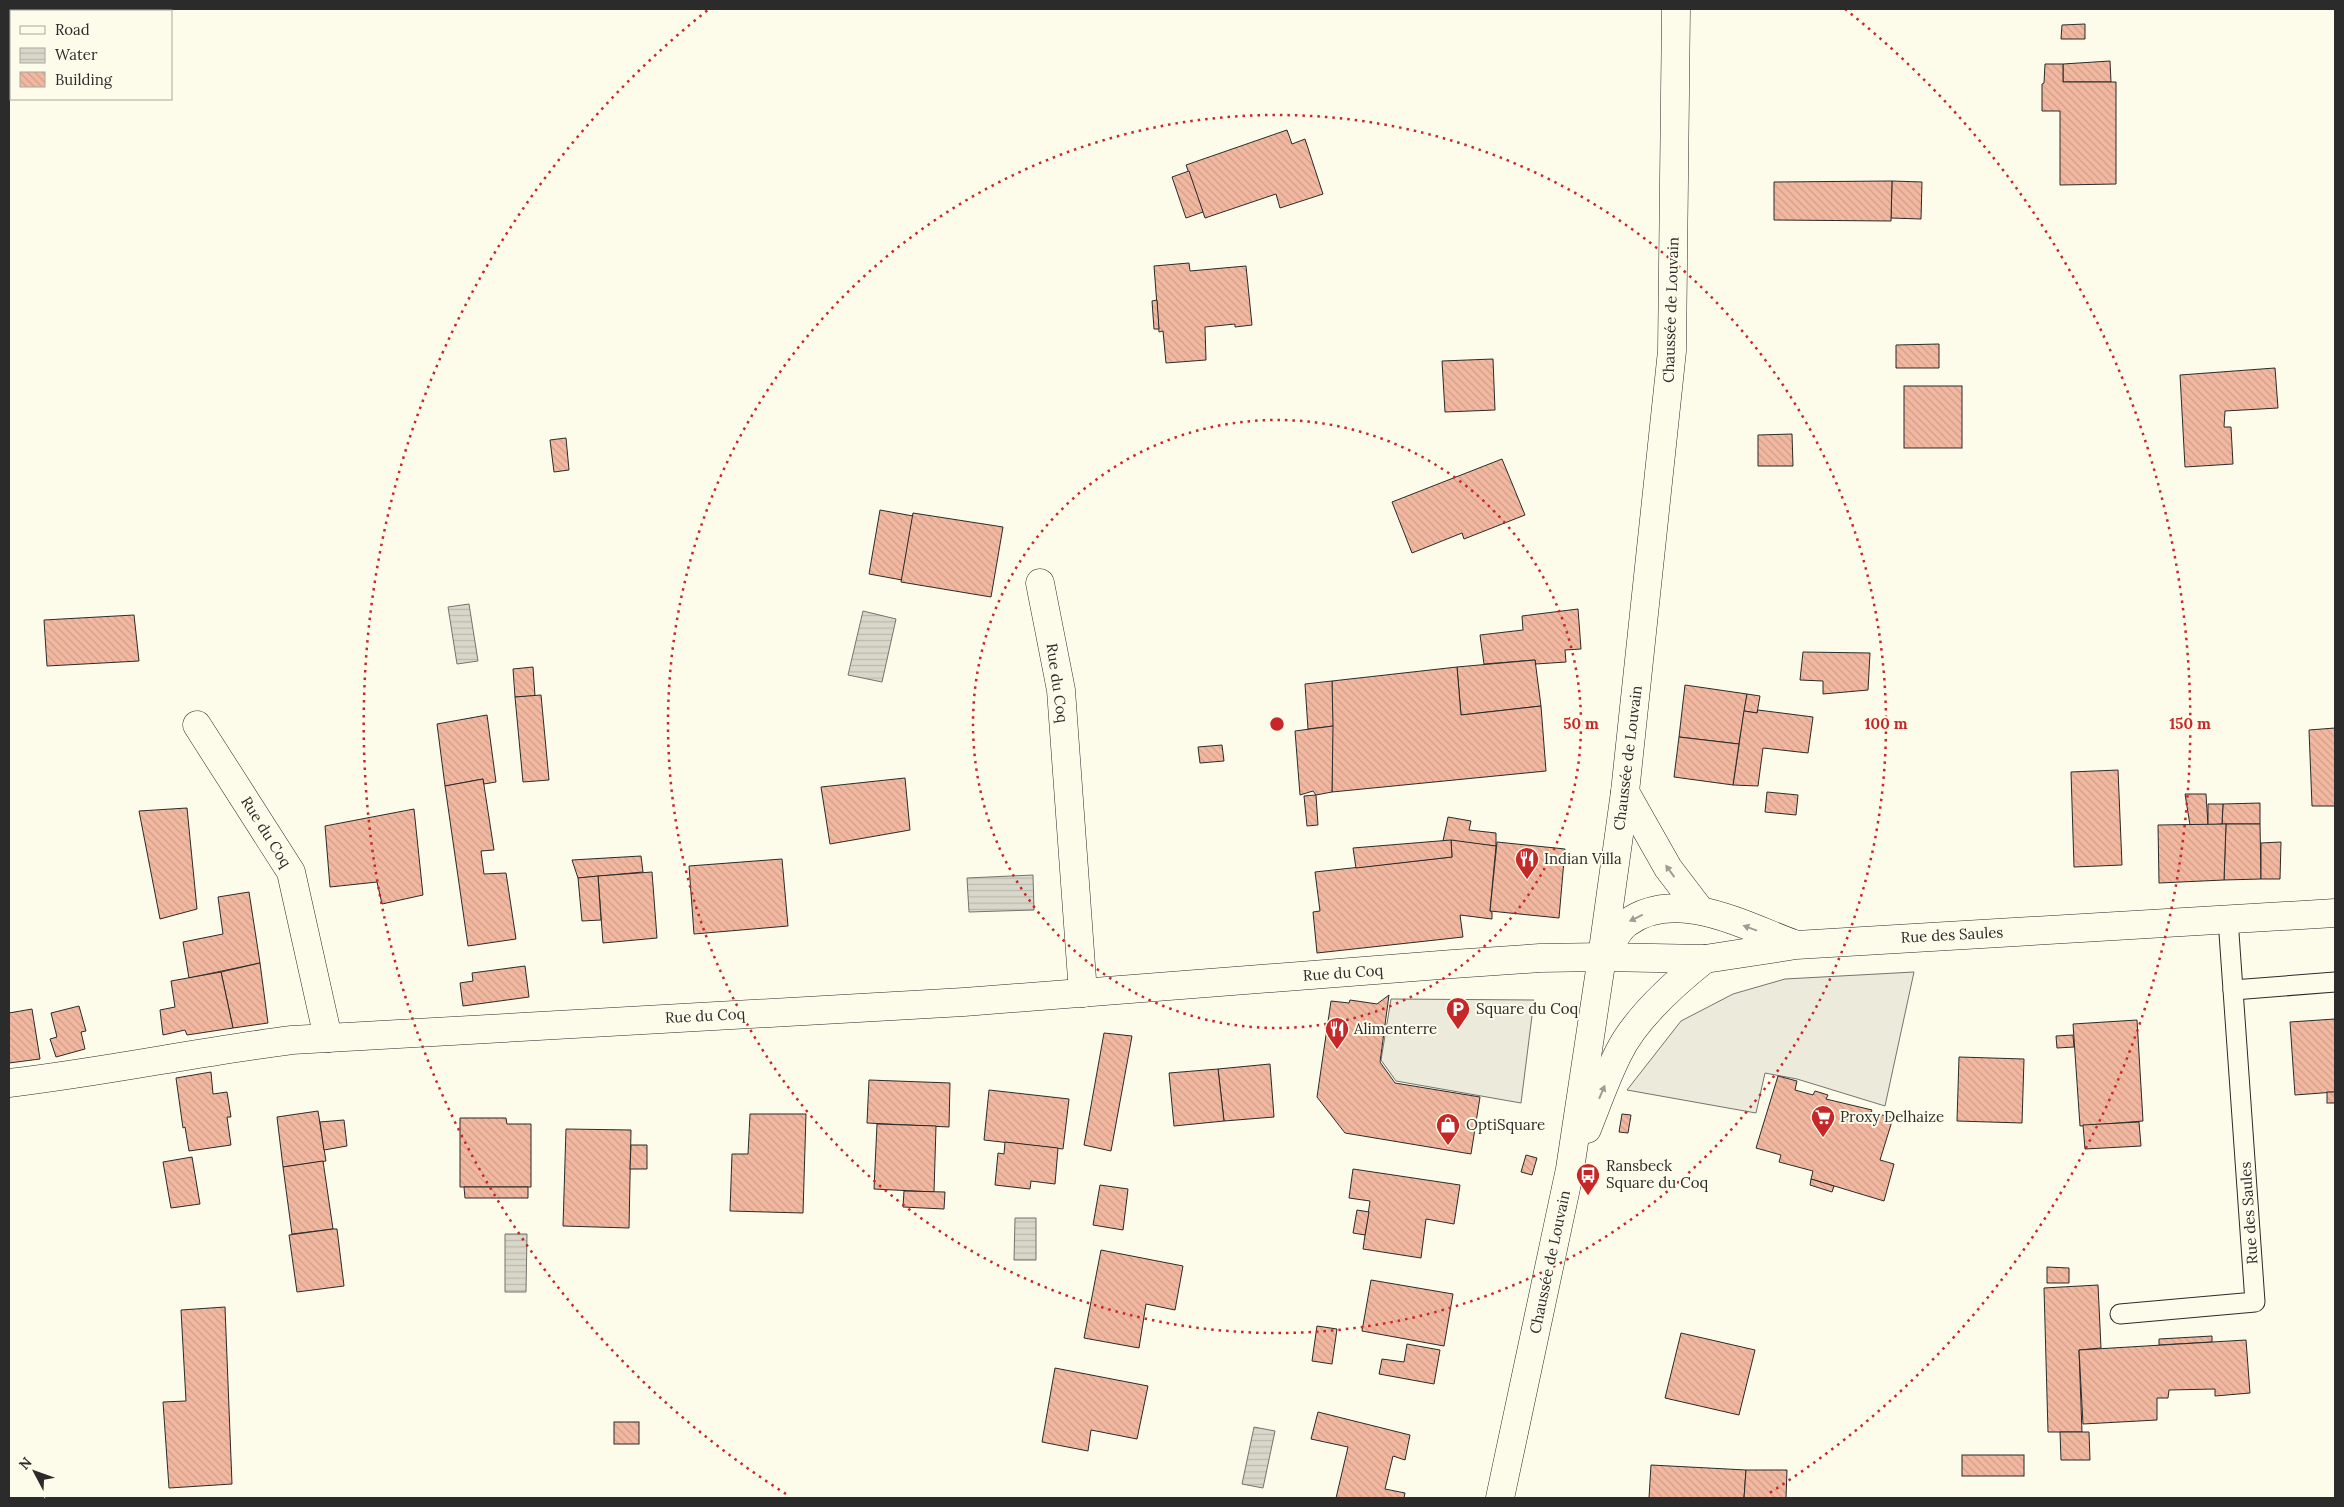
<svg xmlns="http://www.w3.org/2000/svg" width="2344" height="1507" viewBox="0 0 2344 1507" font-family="Lora,serif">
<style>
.parking{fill:#eceadb;stroke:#74746e}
.water{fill:url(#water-rules);stroke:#74746e}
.building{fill:url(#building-back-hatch);stroke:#2b2b2b}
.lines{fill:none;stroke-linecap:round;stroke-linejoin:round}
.lane-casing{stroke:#2b2b2b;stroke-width:21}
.street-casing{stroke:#2b2b2b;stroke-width:29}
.secondary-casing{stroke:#2b2b2b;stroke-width:29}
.lane{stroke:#fdfbea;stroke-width:19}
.street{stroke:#fdfbea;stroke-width:28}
.secondary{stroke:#fdfbea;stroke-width:28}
.oneway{fill:#9e9d94}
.ring{fill:none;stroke:#c62828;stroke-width:2.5;stroke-dasharray:2.5 5}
.labels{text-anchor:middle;stroke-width:4;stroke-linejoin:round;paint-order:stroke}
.street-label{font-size:15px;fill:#2b2b2b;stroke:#fdfbea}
.poi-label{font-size:15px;fill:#2b2b2b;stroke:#fdfbea;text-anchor:start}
.centre{fill:#c62828;stroke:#fdfbea;stroke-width:2.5}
.ring-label{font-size:15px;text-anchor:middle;font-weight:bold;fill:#c62828;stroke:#fdfbea;stroke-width:4;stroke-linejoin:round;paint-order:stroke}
</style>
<defs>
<pattern id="water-rules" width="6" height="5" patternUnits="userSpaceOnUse" patternTransform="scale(1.25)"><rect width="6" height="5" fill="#d8d7c9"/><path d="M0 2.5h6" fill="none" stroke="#bab9ad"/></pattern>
<pattern id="building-back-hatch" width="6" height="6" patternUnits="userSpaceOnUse" patternTransform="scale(1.25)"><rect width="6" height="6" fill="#f2b8a0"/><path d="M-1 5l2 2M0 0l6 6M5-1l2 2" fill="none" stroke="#d09e8a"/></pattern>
</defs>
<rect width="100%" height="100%" fill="#fdfbea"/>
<g class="parking">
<polygon points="1914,972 1885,1106 1797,1079 1765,1073 1756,1113 1627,1090 1681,1021 1733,994 1785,979"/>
<polygon points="1391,999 1534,1000 1521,1103 1396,1081 1381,1060"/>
</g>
<g class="water">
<polygon points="469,604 478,661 457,664 448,607"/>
<polygon points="863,611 896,619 882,682 848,675"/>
<polygon points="1033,875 1034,910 969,912 967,878"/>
<polygon points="1015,1218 1036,1218 1036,1260 1014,1260"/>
<polygon points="505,1234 527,1234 526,1292 505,1292"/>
<polygon points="1254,1427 1275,1431 1263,1488 1242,1484"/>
</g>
<g class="building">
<polygon points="2085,24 2085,39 2061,39 2062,25"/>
<polygon points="2110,61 2111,82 2063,82 2063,64"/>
<polygon points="2045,64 2063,64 2063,82 2116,82 2116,184 2060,185 2060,111 2042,111 2042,84 2044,83"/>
<polygon points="1287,130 1292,144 1305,139 1323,194 1280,208 1276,194 1205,218 1186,165"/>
<polygon points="1189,171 1203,212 1186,218 1172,177"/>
<polygon points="1892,181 1922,182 1921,219 1891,218"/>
<polygon points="1892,181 1891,221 1774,220 1774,182"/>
<polygon points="1189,263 1190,271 1246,266 1252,325 1235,327 1235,324 1205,327 1206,360 1166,363 1163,331 1159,332 1154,266"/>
<polygon points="1157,300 1159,329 1154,329 1152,301"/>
<polygon points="1939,344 1939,368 1896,368 1896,345"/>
<polygon points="1493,359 1495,410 1445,412 1442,361"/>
<polygon points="2275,368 2278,408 2225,411 2224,427 2231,427 2233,464 2185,467 2180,375"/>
<rect x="1904" y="386" width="58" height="62"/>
<polygon points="1792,434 1793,466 1758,466 1758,435"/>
<polygon points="566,438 569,470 554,472 550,440"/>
<polygon points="1502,459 1525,515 1464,539 1462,533 1412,553 1392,502"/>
<polygon points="880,510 913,516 902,580 869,574"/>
<polygon points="913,513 1003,527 991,597 901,582"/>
<polygon points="1578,609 1581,649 1565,650 1566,662 1536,664 1535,660 1484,664 1480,635 1523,630 1522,616"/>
<polygon points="134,615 139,661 47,666 44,620"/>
<polygon points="1803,652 1870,653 1868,690 1823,694 1823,681 1800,680"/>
<polygon points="1535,660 1541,706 1461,715 1457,667"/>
<polygon points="533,667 535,696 515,697 513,669"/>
<polygon points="1457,667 1461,715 1541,706 1546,771 1332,792 1332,681"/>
<polygon points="1332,681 1333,726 1308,729 1305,684"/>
<polygon points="1685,685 1747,694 1739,744 1679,737"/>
<polygon points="1747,694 1760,696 1757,713 1744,711"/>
<polygon points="541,695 549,780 523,782 515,697"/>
<polygon points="1758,710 1813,717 1808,753 1763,748 1758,786 1733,785 1744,711 1757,713"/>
<polygon points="487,715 496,782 484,784 483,779 445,786 437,724"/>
<polygon points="1333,726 1332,792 1316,795 1313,791 1300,795 1295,731"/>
<polygon points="2335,728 2335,806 2312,806 2309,730"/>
<polygon points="1679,737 1739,744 1733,785 1674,777"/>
<polygon points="1222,745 1224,761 1200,763 1198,747"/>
<polygon points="2118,770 2122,865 2074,867 2071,772"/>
<polygon points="905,778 910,830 830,844 821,787"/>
<polygon points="483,779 494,850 481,851 484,874 506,873 516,939 468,946 445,786"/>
<polygon points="1767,792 1798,795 1796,815 1765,812"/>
<polygon points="2185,794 2206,794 2208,825 2190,825"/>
<polygon points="1316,795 1318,825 1307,826 1304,796"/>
<polygon points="2260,803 2260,824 2222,824 2223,804"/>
<polygon points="2208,804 2223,804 2222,824 2208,825"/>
<polygon points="187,808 197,909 160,919 139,811"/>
<polygon points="414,809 423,895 382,904 377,882 330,887 325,826"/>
<polygon points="1448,817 1471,821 1469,830 1496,833 1496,846 1443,841"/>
<polygon points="2226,824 2260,824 2261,879 2224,880"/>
<polygon points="2226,824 2224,880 2159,883 2158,825"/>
<polygon points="1451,840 1496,846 1490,911 1492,912 1492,919 1460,915 1463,937 1317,953 1313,912 1320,911 1315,872 1452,857"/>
<polygon points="1451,840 1452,857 1356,868 1353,848"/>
<polygon points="1497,842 1565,849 1559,918 1490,911"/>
<polygon points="2281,842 2280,879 2261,879 2261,843"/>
<polygon points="641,856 643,872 578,878 572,860"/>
<polygon points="782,859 788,926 694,934 689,866"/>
<polygon points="652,872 657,938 603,943 598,876"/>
<polygon points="598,876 601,920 582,921 578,878"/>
<polygon points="249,892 260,963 189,978 183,942 223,934 218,897"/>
<polygon points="260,963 268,1023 233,1028 221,972"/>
<polygon points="525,966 529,997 463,1006 460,983 473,981 472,973"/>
<polygon points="221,972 233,1028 187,1035 185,1030 163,1035 160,1010 175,1007 171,981"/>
<polygon points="1389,995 1380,1062 1395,1083 1480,1097 1471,1154 1345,1133 1317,1097 1331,1001 1349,1003 1350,1000 1377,1004"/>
<polygon points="79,1006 86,1031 81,1032 85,1049 56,1057 50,1039 57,1037 51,1013"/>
<polygon points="32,1009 40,1059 9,1063 9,1013"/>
<polygon points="2335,1019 2335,1092 2295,1095 2290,1022"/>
<polygon points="2137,1020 2143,1121 2080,1126 2073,1024"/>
<polygon points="1104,1033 1132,1036 1111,1151 1084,1145"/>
<polygon points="2073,1035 2074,1047 2057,1048 2056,1036"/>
<polygon points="1959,1057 2024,1059 2022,1123 1957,1121"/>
<polygon points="1270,1064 1274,1117 1224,1121 1218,1069"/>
<polygon points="1218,1069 1224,1121 1174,1126 1169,1073"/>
<polygon points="211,1072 213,1094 227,1092 231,1117 227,1117 231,1145 189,1151 185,1127 183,1128 176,1078"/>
<polygon points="1778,1076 1797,1081 1795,1090 1813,1095 1815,1091 1828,1095 1826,1099 1872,1110 1871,1112 1893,1118 1880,1160 1894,1164 1884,1201 1811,1179 1813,1171 1779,1162 1781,1155 1756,1148"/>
<polygon points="869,1080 950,1083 949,1127 867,1123"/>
<polygon points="989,1090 1069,1099 1063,1149 984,1140"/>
<rect x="2327" y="1092" width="8" height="11"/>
<polygon points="318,1111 326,1161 283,1167 277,1117"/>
<polygon points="750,1114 806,1114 803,1213 730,1211 732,1154 748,1154"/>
<polygon points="1622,1114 1631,1115 1628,1133 1619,1132"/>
<polygon points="460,1118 506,1118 507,1124 531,1124 531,1187 460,1187"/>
<polygon points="344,1120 347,1146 324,1150 320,1122"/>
<polygon points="2139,1122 2141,1146 2085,1149 2083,1125"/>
<polygon points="877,1124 936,1126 934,1192 874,1189"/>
<polygon points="566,1129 631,1130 629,1228 563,1226"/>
<polygon points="1005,1142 1058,1148 1055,1184 1031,1181 1030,1189 995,1185 998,1153 1004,1154"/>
<polygon points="631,1145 647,1145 647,1169 630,1169"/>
<polygon points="1526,1155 1537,1158 1532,1175 1521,1172"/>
<polygon points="192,1157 200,1204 171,1208 163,1162"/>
<polygon points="323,1161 333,1229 292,1234 283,1167"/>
<polygon points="1353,1169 1460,1185 1454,1224 1426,1219 1421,1258 1363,1249 1370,1201 1349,1198"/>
<polygon points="1811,1179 1834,1186 1832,1192 1810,1185"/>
<polygon points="1100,1185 1128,1189 1123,1230 1093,1225"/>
<polygon points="464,1187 528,1187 528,1198 465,1198"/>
<polygon points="904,1191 945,1192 944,1209 903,1207"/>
<polygon points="1357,1210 1369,1212 1365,1235 1353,1233"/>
<polygon points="333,1229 337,1229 344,1286 297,1292 289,1235"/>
<polygon points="1101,1250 1183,1266 1175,1310 1146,1304 1139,1348 1084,1338"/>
<polygon points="2047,1267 2069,1268 2069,1283 2047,1283"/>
<polygon points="1371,1280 1453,1294 1444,1346 1362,1331"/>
<polygon points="2098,1285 2101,1348 2079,1350 2082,1432 2048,1432 2044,1288"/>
<polygon points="225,1307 232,1484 169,1488 163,1402 186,1401 181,1310"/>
<polygon points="1317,1326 1337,1329 1332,1364 1312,1361"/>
<polygon points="1681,1333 1755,1350 1739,1415 1665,1398"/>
<polygon points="2212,1336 2212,1342 2159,1345 2159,1339"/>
<polygon points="2246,1340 2250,1393 2215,1396 2215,1389 2169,1390 2168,1398 2157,1398 2157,1420 2083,1424 2079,1350"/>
<polygon points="1407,1344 1440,1350 1434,1384 1379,1374 1382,1359 1404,1362"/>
<polygon points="1055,1368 1148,1386 1137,1439 1091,1430 1088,1451 1042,1442"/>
<polygon points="1318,1412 1410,1435 1405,1460 1393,1456 1385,1489 1405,1493 1404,1498 1336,1498 1348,1447 1311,1439"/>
<rect x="614" y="1422" width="25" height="22"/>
<polygon points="2060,1432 2089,1432 2090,1460 2061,1460"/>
<rect x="1962" y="1455" width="62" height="21"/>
<polygon points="1651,1465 1746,1470 1744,1498 1649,1498"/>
<polygon points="1746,1470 1787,1470 1786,1498 1744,1498"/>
</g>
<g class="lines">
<g class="lane-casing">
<g id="lane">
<polyline points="2233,990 2335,982"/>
<polyline points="2120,1314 2255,1302 2228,919"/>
</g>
</g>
<g class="street-casing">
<g id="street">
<polyline points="1040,583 1061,690 1083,993"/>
<polyline points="197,725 291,872 328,1038"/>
<path d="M9,1083c95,-11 188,-31 283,-43l672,-38 489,-38 87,-6 62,-1"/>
</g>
</g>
<g class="secondary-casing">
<g id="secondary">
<polyline points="1625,792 1668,868 1700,910"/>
<path d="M1605,954c6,-9 13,-25 22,-31 49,-36 118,3 167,21"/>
<polyline points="1602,957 1705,959 1796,945 2335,913"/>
<path d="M1587,1129c10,-25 19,-51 31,-75 17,-36 57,-71 87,-95"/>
<polyline points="1500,1498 1570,1169 1602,957 1625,792 1672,351 1676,9"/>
</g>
</g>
<use href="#lane" class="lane"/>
<use href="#street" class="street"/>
<use href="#secondary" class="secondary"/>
</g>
<defs><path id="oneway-solid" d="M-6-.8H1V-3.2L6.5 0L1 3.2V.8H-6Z" transform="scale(1.25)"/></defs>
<g class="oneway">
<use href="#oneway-solid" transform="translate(1670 871) rotate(-126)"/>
<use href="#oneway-solid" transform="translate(1636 918) rotate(154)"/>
<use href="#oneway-solid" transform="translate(1750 928) rotate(-160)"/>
<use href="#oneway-solid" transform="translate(1602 1092) rotate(-67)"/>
</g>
<g class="ring">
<circle cx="1277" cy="724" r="304"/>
<circle cx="1277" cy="724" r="609"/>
<path d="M786 1494A913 913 0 0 1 709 9M1845 9A913 913 0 0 1 1768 1494"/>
</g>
<defs>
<g id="restaurant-pin" transform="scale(1.25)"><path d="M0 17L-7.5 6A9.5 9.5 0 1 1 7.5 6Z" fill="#c62828" stroke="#fdfbea"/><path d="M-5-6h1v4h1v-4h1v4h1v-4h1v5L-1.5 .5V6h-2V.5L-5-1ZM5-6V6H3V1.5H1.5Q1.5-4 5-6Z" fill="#fff"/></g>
<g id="parking-pin" transform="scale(1.25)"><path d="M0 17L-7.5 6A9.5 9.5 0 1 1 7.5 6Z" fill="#c62828" stroke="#fdfbea"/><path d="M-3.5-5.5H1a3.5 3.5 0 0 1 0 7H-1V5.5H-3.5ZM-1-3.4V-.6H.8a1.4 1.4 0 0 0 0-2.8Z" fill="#fff"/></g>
<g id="supermarket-pin" transform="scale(1.25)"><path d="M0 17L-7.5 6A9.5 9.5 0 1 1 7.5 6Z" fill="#c62828" stroke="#fdfbea"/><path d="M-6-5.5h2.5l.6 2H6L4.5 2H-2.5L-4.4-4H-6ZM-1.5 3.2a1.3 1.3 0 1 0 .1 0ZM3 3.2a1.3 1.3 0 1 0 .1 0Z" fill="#fff"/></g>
<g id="shop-pin" transform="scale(1.25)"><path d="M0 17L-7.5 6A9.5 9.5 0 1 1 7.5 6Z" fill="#c62828" stroke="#fdfbea"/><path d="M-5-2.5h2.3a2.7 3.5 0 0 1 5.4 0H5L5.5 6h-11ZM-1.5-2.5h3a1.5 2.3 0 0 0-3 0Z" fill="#fff"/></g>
<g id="bus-pin" transform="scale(1.25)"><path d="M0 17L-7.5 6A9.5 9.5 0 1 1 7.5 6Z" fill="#c62828" stroke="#fdfbea"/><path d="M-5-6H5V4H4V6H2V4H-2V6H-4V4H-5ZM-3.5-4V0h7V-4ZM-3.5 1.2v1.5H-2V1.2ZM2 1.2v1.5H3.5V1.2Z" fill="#fff"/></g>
</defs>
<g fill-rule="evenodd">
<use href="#restaurant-pin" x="1527" y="859"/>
<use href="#parking-pin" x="1458" y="1009"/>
<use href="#restaurant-pin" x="1337" y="1029"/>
<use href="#supermarket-pin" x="1823" y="1117"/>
<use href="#shop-pin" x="1448" y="1125"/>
<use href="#bus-pin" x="1588" y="1175"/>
</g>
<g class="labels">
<g class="street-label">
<text transform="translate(1671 310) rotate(-88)" y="5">Chaussée de Louvain</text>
<text transform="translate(1057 683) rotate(82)" y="5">Rue du Coq</text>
<text transform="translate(1628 758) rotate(-83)" y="5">Chaussée de Louvain</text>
<text transform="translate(266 832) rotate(58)" y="5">Rue du Coq</text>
<text transform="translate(1952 935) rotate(-3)" y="5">Rue des Saules</text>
<text transform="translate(1343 973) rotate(-4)" y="5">Rue du Coq</text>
<text transform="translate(705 1016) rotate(-3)" y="5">Rue du Coq</text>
<text transform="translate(2249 1213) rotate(-94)" y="5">Rue des Saules</text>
<text transform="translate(1550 1262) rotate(-78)" y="5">Chaussée de Louvain</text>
</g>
<g class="poi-label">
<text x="1544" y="864">Indian Villa</text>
<text x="1476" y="1014">Square du Coq</text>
<text x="1354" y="1034">Alimenterre</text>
<text x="1840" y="1122">Proxy Delhaize</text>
<text x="1466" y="1130">OptiSquare</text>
<text x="1606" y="1171">Ransbeck<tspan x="1606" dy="17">Square du Coq</tspan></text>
</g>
</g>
<circle cx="1277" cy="724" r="8" class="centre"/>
<g class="ring-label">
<text x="1581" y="729">50 m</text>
<text x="1886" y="729">100 m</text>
<text x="2190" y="729">150 m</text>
</g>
<rect width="2344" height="1507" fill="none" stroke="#2b2b2b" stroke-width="20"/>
<rect x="10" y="10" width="162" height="90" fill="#fdfbea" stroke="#a9a89e"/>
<rect x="20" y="26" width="25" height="8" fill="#fdfbea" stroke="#a9a89e"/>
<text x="55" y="35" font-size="15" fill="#2b2b2b">Road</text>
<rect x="20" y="48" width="25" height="15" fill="url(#water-rules)" stroke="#a9a89e"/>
<text x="55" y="60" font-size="15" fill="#2b2b2b">Water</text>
<rect x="20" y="72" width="25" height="15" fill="url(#building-back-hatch)" stroke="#a9a89e"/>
<text x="55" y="85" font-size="15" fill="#2b2b2b">Building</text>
<g transform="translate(35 1472) rotate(311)" stroke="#fdfbea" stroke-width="4" paint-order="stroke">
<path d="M0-4L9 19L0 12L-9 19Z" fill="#2b2b2b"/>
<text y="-8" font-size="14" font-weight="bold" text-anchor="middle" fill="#2b2b2b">N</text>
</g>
</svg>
